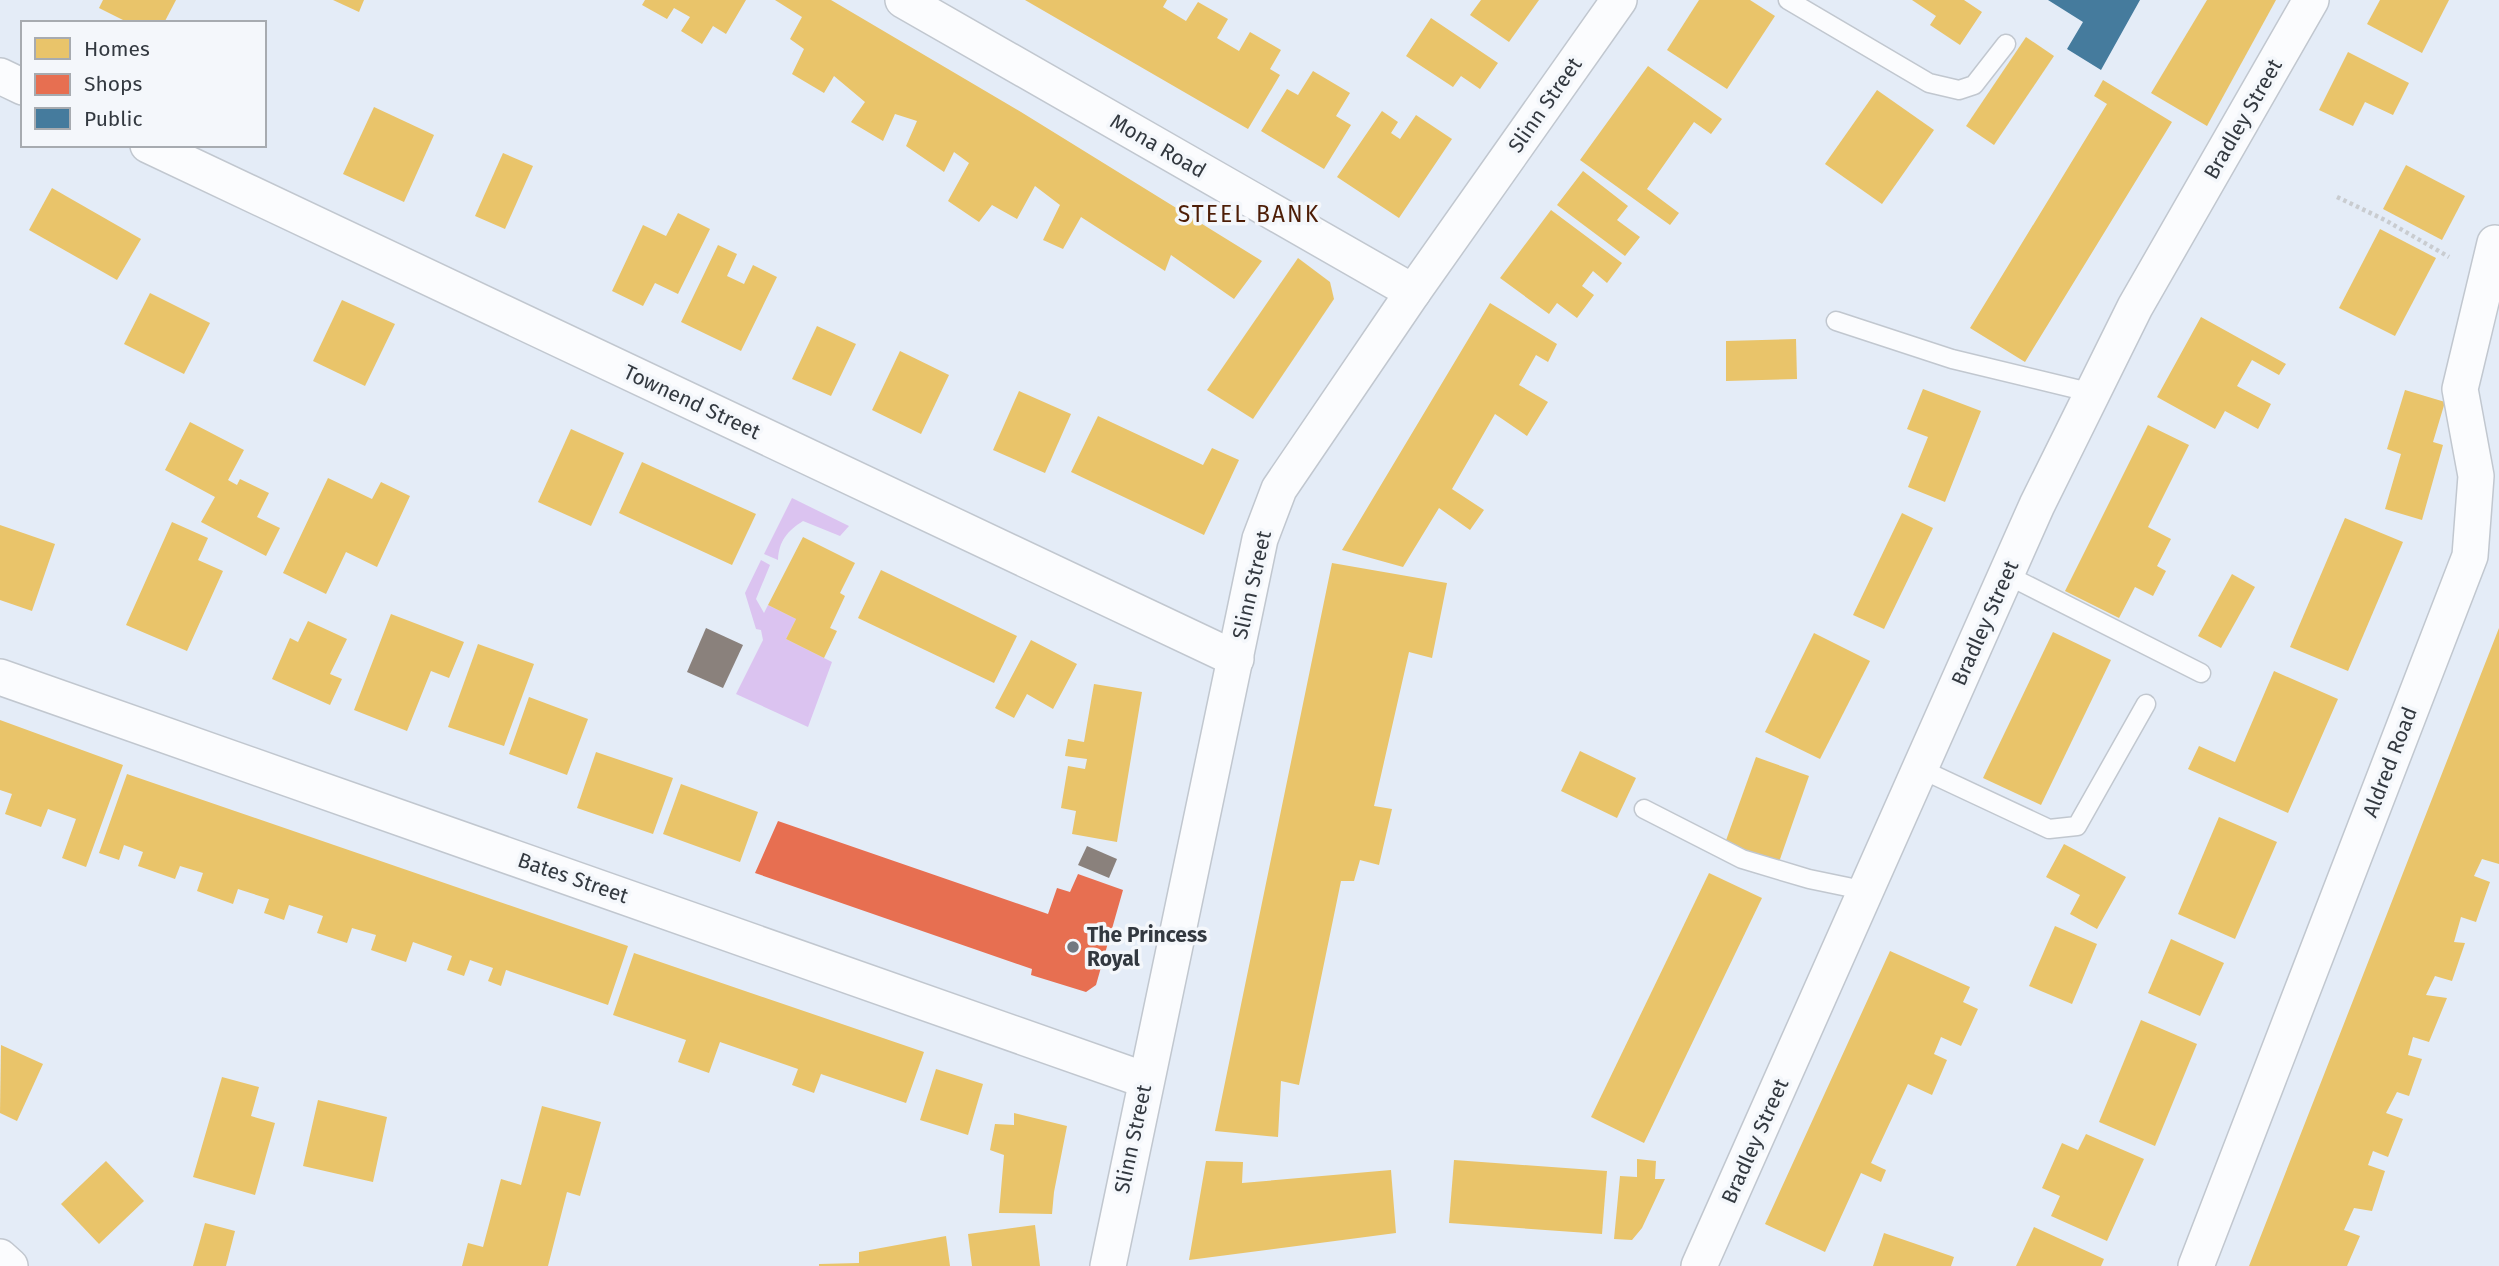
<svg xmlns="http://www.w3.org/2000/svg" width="2499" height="1266" viewBox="0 0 2499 1266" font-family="'Fira Sans',sans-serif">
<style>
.green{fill:#dbc3f0}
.homes{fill:#e9c46a}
.shops{fill:#e76f51}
.public{fill:#457b9d}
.industry{fill:#8a817c}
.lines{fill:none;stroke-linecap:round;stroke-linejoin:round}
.service-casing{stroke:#c1c7cf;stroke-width:21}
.minor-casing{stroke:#c1c7cf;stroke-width:38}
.path{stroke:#c9ccd0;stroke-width:4.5;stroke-dasharray:3.5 3.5;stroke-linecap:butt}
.service{stroke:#fbfcfe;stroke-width:18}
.minor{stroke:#fbfcfe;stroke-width:35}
.poi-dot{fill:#717880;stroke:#f4f7fb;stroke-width:2.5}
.labels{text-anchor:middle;stroke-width:7;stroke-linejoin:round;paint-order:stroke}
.street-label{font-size:21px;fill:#333940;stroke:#f4f7fb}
.poi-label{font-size:21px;font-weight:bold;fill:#333940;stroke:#f4f7fb;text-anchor:start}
.neighbourhood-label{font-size:23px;letter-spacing:2px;fill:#4d1d06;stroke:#f4f7fb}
</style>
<rect width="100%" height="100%" fill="#e4ecf7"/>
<g class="green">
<path d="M792,498l57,28 -9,10 -37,-15c-16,10 -24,20 -25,39l-14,-6z"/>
<polygon points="761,560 770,565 756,599 764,613 768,605 796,619 786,639 832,662 808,727 736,694 763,640 761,630 756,629 745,593"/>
</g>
<g class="homes">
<polygon points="103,0 176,0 164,23 129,23 99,8"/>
<polygon points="333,0 364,0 359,12"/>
<polygon points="645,0 746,0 726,34 713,26 702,44 681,31 690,17 674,8 667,19 642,5"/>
<polygon points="775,0 831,0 1021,112 1262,261 1234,299 1171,255 1165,271 1081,217 1063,249 1043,240 1060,205 1035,186 1017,219 992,205 979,222 948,201 969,163 954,152 944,172 906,146 917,121 895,114 883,141 851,122 865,102 834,76 824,93 792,74 804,49 790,39 802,17"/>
<polygon points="1025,0 1167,0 1163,7 1186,21 1198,2 1228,19 1217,38 1239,51 1250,32 1281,50 1270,69 1280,75 1248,129"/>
<polygon points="1481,0 1539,0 1509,42 1470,15"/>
<polygon points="1699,0 1750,0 1775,16 1727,89 1667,50"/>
<polygon points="1912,0 1964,0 1982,12 1960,45 1930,25 1936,16"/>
<polygon points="2207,0 2276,0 2207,126 2151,93"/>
<polygon points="2380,0 2449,0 2422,53 2367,24"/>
<polygon points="1431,18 1498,63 1480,89 1461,76 1453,87 1406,56"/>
<polygon points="2026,37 2054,56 1994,145 1966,126"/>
<polygon points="2348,52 2409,83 2393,115 2365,102 2353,126 2319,110"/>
<polygon points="1648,66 1722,119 1711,134 1694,122 1647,189 1679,213 1670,225 1580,160"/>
<polygon points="1313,71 1350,93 1336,116 1351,125 1324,169 1261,131 1287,89 1298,95"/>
<polygon points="2103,80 2172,122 2025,362 1970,328 2107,104 2094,96"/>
<polygon points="1877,90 1934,130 1882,204 1825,164"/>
<polygon points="374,107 434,135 404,202 343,174"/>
<polygon points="1382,111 1398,122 1391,133 1400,139 1416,115 1452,139 1399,218 1337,177"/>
<polygon points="503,153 533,166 505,229 475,216"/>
<polygon points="2406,165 2465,196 2442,240 2383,209"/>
<polygon points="1583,171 1628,206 1617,220 1640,237 1625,256 1557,205"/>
<polygon points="52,188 141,239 117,280 29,230"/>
<polygon points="1551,210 1622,263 1607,283 1593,271 1582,286 1594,295 1577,318 1557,303 1549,314 1500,278"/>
<polygon points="678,213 710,229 678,294 655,283 643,306 612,291 643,225 666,236"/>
<polygon points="2380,229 2436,258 2395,336 2339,308"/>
<polygon points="718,245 737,254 727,276 744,284 753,265 777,277 741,351 681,322"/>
<polygon points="1298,258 1330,282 1334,299 1253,419 1207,390"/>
<polygon points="150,293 210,323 184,374 124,344"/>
<polygon points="342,300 395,324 365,386 313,361"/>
<polygon points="1490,303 1557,344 1548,362 1536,355 1519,385 1548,402 1527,436 1495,414 1452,489 1484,510 1470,530 1439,508 1403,567 1342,550"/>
<polygon points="2201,317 2286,364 2279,375 2252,360 2237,386 2271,404 2258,429 2225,411 2215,429 2157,397"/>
<polygon points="817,326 856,344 831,396 792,379"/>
<polygon points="1796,339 1797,379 1726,381 1726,341"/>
<polygon points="900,351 949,375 921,434 872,410"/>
<polygon points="1923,389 1981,411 1945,502 1908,487 1928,437 1907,429"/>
<polygon points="2405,390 2445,402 2433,442 2443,445 2422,520 2385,509 2401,454 2387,449"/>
<polygon points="1019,391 1071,414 1045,473 993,450"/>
<polygon points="1098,416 1203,465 1212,448 1239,460 1204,535 1071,472"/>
<polygon points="190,422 244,450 228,480 237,485 240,479 269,493 257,517 280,528 266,556 201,522 215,497 165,470"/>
<polygon points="2148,425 2189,445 2148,527 2171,539 2157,566 2166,571 2153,596 2135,587 2119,618 2065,591"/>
<polygon points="571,429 624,453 591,526 538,502"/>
<polygon points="642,462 756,514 732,565 619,513"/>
<polygon points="328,478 372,499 381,482 410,496 377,567 346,552 326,594 283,573"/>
<polygon points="1902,513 1933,528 1884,629 1853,615"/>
<polygon points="2345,518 2403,542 2348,671 2290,647"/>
<polygon points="172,522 208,538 198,560 223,571 187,651 126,625"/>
<polygon points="0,525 55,544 32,611 0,600"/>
<polygon points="803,537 855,563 840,593 845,596 830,628 837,631 824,658 786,639 796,619 768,605"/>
<polygon points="1332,563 1447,583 1432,658 1409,652 1374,806 1392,809 1379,865 1360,860 1354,881 1341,881 1299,1085 1281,1081 1278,1137 1215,1131"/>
<polygon points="881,570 1017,636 994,683 858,618"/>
<polygon points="2232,574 2255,587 2221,648 2198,636"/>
<polygon points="391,614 464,642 449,678 431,671 407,731 354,710"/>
<polygon points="308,621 347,639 330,674 342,679 330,705 272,679 290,638 298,642"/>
<polygon points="2499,628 2499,864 2482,859 2474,876 2490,882 2476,922 2461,917 2454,942 2465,943 2452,981 2435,976 2426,995 2447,998 2429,1042 2413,1037 2408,1055 2422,1059 2409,1096 2397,1092 2386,1113 2403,1119 2388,1157 2373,1151 2368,1165 2385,1171 2372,1211 2354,1208 2344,1230 2360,1236 2347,1266 2249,1266"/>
<polygon points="2053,632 2111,660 2041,805 1983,778"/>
<polygon points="1814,633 1870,661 1820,759 1765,732"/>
<polygon points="1031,640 1077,664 1053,709 1027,694 1014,718 995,708"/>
<polygon points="478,644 534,664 504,746 448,727"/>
<polygon points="2274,671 2338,699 2288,813 2188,769 2199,746 2235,762"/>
<polygon points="1094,684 1142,692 1117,842 1072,834 1076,811 1061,808 1068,766 1085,769 1087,759 1065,756 1068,739 1084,742"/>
<polygon points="529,697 588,719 567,775 509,754"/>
<polygon points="0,720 123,765 86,867 62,858 76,819 48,809 41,827 5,814 12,794 0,790"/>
<polygon points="1580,751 1636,778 1617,818 1561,791"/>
<polygon points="596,752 673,778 653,834 577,808"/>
<polygon points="1756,757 1809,776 1778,865 1724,846"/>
<polygon points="127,774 628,946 608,1005 506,970 501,986 488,981 493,968 470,960 464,976 447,970 452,956 413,942 406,962 371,950 376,935 352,928 347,943 317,933 323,916 289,905 284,920 264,913 269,899 238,889 233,904 197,891 203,873 180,866 175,879 138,866 143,852 124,845 119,860 99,853"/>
<polygon points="681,784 758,812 740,862 663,834"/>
<polygon points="2219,817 2277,842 2235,939 2178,914"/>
<polygon points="2064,844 2126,877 2097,929 2070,914 2080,895 2046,877"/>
<polygon points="1709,873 1762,898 1644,1143 1591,1117"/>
<polygon points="2055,926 2097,944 2072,1004 2029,986"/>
<polygon points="2171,939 2224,963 2200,1016 2148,993"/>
<polygon points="1890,951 1970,987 1963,1002 1978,1009 1961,1046 1941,1037 1934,1054 1947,1060 1932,1095 1908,1084 1871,1163 1886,1170 1881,1182 1861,1173 1825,1252 1765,1224"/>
<polygon points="634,953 924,1052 906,1103 821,1074 814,1093 792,1085 798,1069 720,1042 709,1073 678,1062 686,1040 613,1015"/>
<polygon points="2141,1020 2197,1044 2155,1146 2099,1122"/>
<polygon points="1,1045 43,1064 17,1121 0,1113"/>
<polygon points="936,1069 983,1084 968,1135 920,1120"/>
<polygon points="222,1077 259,1087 251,1116 275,1123 255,1195 193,1177"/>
<polygon points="318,1100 387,1117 373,1182 303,1166"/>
<polygon points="542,1106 601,1122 580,1196 567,1192 548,1266 462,1266 468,1243 483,1247 501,1179 521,1185"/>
<polygon points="1014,1113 1067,1126 1054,1192 1052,1214 999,1213 1004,1155 990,1150 995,1124 1014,1125"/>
<polygon points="2086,1134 2144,1159 2107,1241 2051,1216 2060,1196 2042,1188 2062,1143 2078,1150"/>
<polygon points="1637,1159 1656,1161 1655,1179 1665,1179 1642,1228 1632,1240 1614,1239 1620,1176 1637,1177"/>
<polygon points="1454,1160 1607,1171 1602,1234 1449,1223"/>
<polygon points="106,1161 144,1201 99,1244 61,1204"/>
<polygon points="1206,1161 1243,1162 1242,1183 1391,1170 1396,1233 1189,1260"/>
<polygon points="205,1223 235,1231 226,1266 193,1266"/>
<polygon points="1035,1225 1040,1266 972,1266 968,1234"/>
<polygon points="2034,1227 2104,1259 2101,1266 2016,1266"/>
<polygon points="1884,1233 1954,1257 1951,1266 1873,1266"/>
<polygon points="946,1236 950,1266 819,1266 819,1264 859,1263 859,1252"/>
</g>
<polygon class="shops" points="778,821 1048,914 1057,888 1070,892 1078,874 1123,890 1096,985 1086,992 1031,975 1032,969 755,873"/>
<polygon class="public" points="2048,0 2140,0 2101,70 2067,49 2083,22"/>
<g class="industry">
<polygon points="706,628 743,645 723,688 687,672"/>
<polygon points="1087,846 1117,859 1109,878 1078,865"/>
</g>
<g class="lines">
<g class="service-casing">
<g id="service">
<polyline points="1788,0 1929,83 1959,90 1974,85 2006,44"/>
<polyline points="1836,321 1952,359 2093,393"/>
<polyline points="2007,575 2201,673"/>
<polyline points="1921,769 2049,829 2077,826 2146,704"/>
<polyline points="1644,809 1742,859 1809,879 1867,891"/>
</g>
</g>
<g class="minor-casing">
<g id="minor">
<polyline points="903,0 1413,292"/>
<polyline points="0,76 23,87"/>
<polyline points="148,145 1236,659"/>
<polyline points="0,677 1145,1080"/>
<polyline points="0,1257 10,1266"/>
<polyline points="1108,1266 1260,539 1279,489 1413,292 1619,0"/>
<polyline points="1699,1266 2037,505 2135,307 2311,0"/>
<polyline points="2196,1266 2470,556 2476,476 2460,389 2495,243"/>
</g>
</g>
<polyline class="path" points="2337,197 2385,220 2449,257"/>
<use href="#service" class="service"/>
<use href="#minor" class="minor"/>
</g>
<circle class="poi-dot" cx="1073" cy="947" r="7"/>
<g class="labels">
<g class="street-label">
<text transform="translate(1545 105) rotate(-55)" y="7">Slinn Street</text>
<text transform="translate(2243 119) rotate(-60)" y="7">Bradley Street</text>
<text transform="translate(1158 146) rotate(30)" y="7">Mona Road</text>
<text transform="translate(692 402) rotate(25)" y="7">Townend Street</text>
<text transform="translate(1252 585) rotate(-77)" y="7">Slinn Street</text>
<text transform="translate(1985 623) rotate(-66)" y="7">Bradley Street</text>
<text transform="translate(2390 762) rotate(-69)" y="7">Aldred Road</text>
<text transform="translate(573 878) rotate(19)" y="7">Bates Street</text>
<text transform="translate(1133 1139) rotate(-78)" y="7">Slinn Street</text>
<text transform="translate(1755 1141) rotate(-66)" y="7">Bradley Street</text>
</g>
<g class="poi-label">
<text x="1087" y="942">The Princess<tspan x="1087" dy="24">Royal</tspan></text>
</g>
<g class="neighbourhood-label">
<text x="1249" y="222">STEEL BANK</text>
</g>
</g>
<rect x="21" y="21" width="245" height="126" fill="#f4f7fb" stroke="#a7abb0" stroke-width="2"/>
<rect x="35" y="38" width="35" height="21" fill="#e9c46a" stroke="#a7abb0" stroke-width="2"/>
<text x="84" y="56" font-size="21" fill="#333940">Homes</text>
<rect x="35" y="74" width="35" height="21" fill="#e76f51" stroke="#a7abb0" stroke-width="2"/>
<text x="84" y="91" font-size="21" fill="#333940">Shops</text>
<rect x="35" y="108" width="35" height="21" fill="#457b9d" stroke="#a7abb0" stroke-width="2"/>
<text x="84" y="126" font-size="21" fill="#333940">Public</text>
</svg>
